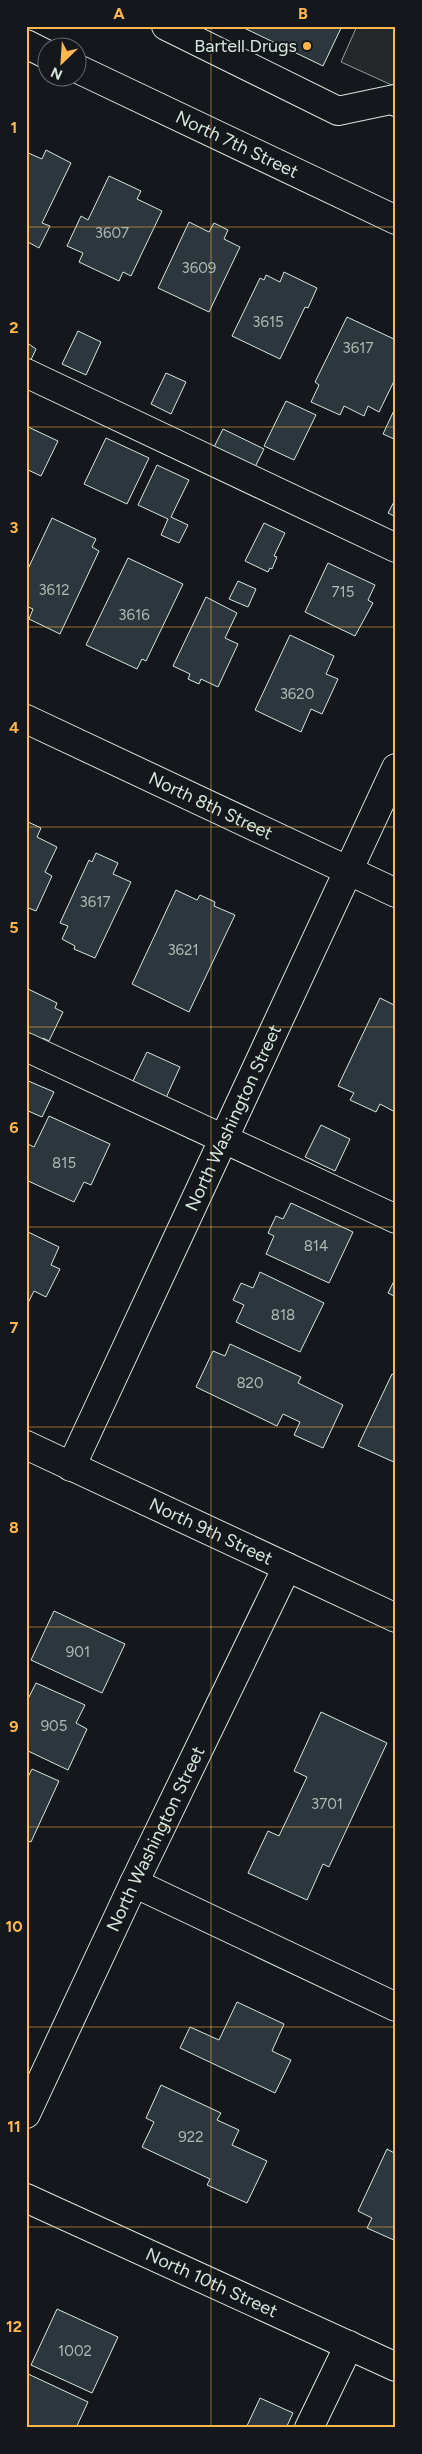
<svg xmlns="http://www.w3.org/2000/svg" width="422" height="2454" viewBox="0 0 422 2454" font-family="Figtree,sans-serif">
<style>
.parking{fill:#24282b;stroke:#939e99}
.building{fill:#2c363c;stroke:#d8e6dc}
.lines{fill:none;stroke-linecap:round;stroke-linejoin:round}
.minor-casing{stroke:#d8e6dc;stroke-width:30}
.minor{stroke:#14181c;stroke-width:28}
.grid{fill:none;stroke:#ffb74d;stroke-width:1;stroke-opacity:0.55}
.poi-dot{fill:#ffb74d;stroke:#14181c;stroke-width:2}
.labels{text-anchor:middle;stroke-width:4;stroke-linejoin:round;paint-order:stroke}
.number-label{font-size:15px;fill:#adbab4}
.poi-label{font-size:18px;fill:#d8e6dc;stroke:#14181c;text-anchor:end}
.street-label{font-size:18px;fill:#d8e6dc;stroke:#14181c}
.neatline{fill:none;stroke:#ffb74d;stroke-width:2}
.grid-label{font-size:16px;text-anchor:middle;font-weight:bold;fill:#ffb74d}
</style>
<rect width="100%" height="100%" fill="#14181c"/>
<polygon class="parking" points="357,26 396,26 396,87 341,62"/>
<g class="building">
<polygon points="240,26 342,26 323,66"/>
<polygon points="46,150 71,163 42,223 50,226 39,248 26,241 26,152 42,159"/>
<polygon points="109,176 141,191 137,199 162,211 131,276 123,272 119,281 79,262 83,253 67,246 81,216 88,220"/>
<polygon points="189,222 209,232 214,223 228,230 224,239 240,247 209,312 158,288"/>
<polygon points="284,272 317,288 308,308 305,307 280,359 232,336 260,278 264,280 266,275 280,282"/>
<polygon points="347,317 396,340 396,377 379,412 368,406 364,416 344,406 340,415 311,402 319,385 315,382"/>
<polygon points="78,331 101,342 86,375 62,364"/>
<polygon points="26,342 36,349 29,364 26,363"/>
<polygon points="166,373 186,382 171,414 151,404"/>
<polygon points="286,401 316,415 294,460 264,446"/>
<polygon points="396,406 396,440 383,434"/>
<polygon points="26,426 58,441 41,476 26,469"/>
<polygon points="223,429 264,449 253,471 212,451"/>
<polygon points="106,438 149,458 127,504 84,484"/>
<polygon points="157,465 189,480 171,517 188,525 179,543 161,535 168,519 138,505"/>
<polygon points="396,498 396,517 388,513"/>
<polygon points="52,518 96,539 92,547 99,551 60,634 29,619 33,609 26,606 26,573"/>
<polygon points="264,523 285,533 274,556 277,557 272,569 270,568 268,572 245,561"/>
<polygon points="128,558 183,584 146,661 142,659 137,669 86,645"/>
<polygon points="328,563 375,585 368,600 373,603 355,636 305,612"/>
<polygon points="238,581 256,589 248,607 229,599"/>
<polygon points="206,597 237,613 225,638 238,644 218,687 201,679 199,684 188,679 190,674 173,666"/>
<polygon points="290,635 334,656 326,674 338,679 322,714 311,709 301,732 255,710"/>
<polygon points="26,821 41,828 37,837 57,847 45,872 52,876 36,911 26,907"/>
<polygon points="96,853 118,863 113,874 131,882 95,958 74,949 75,946 62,939 68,926 60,923 89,860 92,862"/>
<polygon points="176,890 197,900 200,895 215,902 214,906 235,915 189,1012 132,984"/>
<polygon points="26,988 57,1003 55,1008 63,1012 49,1041 43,1038 41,1041 26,1034"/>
<polygon points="380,998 396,1006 395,1112 380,1104 376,1112 350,1100 354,1093 338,1086"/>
<polygon points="147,1052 180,1067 165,1100 131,1085"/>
<polygon points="26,1080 54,1092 42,1117 26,1110"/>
<polygon points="49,1116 110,1144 91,1185 84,1182 74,1202 26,1180 26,1143 34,1147"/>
<polygon points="321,1125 350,1139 335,1171 305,1157"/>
<polygon points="291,1203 353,1232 329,1283 266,1254 274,1236 268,1233 276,1216 283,1219"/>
<polygon points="26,1231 59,1247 51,1265 60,1269 46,1297 34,1291 26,1307"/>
<polygon points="260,1272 324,1303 300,1352 236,1322 244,1305 233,1300 241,1283 253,1288"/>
<polygon points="396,1277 396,1297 388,1293"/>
<polygon points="230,1344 301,1377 298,1383 343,1405 323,1448 294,1435 300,1422 283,1414 277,1426 196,1387 213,1351 225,1356"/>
<polygon points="392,1374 396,1376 396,1463 358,1446"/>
<polygon points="54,1611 125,1644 102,1693 31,1660"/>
<polygon points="36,1683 85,1705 76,1723 87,1729 68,1770 26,1750 26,1703"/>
<polygon points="321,1712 387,1743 329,1867 323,1864 307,1900 248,1873 268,1831 279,1836 307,1777 294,1771"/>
<polygon points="32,1769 59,1781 31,1842 26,1840 26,1776 28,1777"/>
<polygon points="237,2002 284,2024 272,2051 291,2060 275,2093 180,2048 190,2027 219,2040"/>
<polygon points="161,2085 221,2113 217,2120 239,2130 232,2145 267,2161 247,2203 207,2185 210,2179 142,2147 154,2122 146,2118"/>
<polygon points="387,2149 396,2154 396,2241 367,2228 372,2218 358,2211"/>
<polygon points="57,2309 118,2337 92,2393 31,2365"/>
<polygon points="26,2373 88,2402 76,2428 26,2428"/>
<polygon points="260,2398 293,2413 286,2428 246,2428"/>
</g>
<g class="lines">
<g class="minor-casing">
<g id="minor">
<polyline points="166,26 338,111 395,99 396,102"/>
<polyline points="26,44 48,55"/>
<path id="s1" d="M78,69l318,151"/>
<polyline points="26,373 396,548"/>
<path id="s2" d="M26,719l370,174"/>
<polyline points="26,1047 396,1219"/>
<path id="s3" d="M26,1445l370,173"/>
<path id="s4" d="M71,1467l325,-699"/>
<polyline points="134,1883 396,2007"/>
<path id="s5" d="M26,2114l108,-231 153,-316"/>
<path id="s6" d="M26,2198l370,169"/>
<polyline points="309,2428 349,2345"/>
</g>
</g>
<use href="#minor" class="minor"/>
</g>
<path class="grid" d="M211,26v2402M26,227h370M26,427h370M26,627h370M26,827h370M26,1027h370M26,1227h370M26,1427h370M26,1627h370M26,1827h370M26,2027h370M26,2227h370"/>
<circle class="poi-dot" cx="307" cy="46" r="5"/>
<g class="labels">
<g class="number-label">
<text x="112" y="238">3607</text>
<text x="199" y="273">3609</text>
<text x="268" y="327">3615</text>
<text x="358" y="353">3617</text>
<text x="54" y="595">3612</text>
<text x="343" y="597">715</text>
<text x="134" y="620">3616</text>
<text x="297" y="699">3620</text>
<text x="95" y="907">3617</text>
<text x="183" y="955">3621</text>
<text x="64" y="1168">815</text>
<text x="316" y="1251">814</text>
<text x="283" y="1320">818</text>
<text x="250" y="1388">820</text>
<text x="78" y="1657">901</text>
<text x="54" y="1731">905</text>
<text x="327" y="1809">3701</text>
<text x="191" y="2142">922</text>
<text x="75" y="2356">1002</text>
</g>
<g class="poi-label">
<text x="297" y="52">Bartell Drugs</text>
</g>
<g class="street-label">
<text dy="6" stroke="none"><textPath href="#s1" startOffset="176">North 7th Street</textPath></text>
<text dy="6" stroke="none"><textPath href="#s2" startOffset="204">North 8th Street</textPath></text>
<text dy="6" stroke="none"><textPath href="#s4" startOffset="385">North Washington Street</textPath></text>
<text dy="6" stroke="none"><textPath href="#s3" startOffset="204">North 9th Street</textPath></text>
<text dy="6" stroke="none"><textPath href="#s5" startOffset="304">North Washington Street</textPath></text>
<text dy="6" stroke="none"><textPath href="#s6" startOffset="204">North 10th Street</textPath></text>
</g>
</g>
<rect width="422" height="2454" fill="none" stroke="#14181c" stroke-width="55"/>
<g transform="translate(62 62) rotate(205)"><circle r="24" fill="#14181c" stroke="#626a69"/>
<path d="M0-4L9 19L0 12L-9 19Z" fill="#ffb74d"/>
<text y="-8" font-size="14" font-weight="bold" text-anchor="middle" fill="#d8e6dc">N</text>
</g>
<rect x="28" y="28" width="366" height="2398" class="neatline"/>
<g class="grid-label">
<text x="119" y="19">A</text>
<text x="303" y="19">B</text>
<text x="14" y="133">1</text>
<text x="14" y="333">2</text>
<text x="14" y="533">3</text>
<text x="14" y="733">4</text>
<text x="14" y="933">5</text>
<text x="14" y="1133">6</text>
<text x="14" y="1333">7</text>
<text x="14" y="1533">8</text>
<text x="14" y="1732">9</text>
<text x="14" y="1932">10</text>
<text x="14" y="2132">11</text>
<text x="14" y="2332">12</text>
</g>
</svg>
